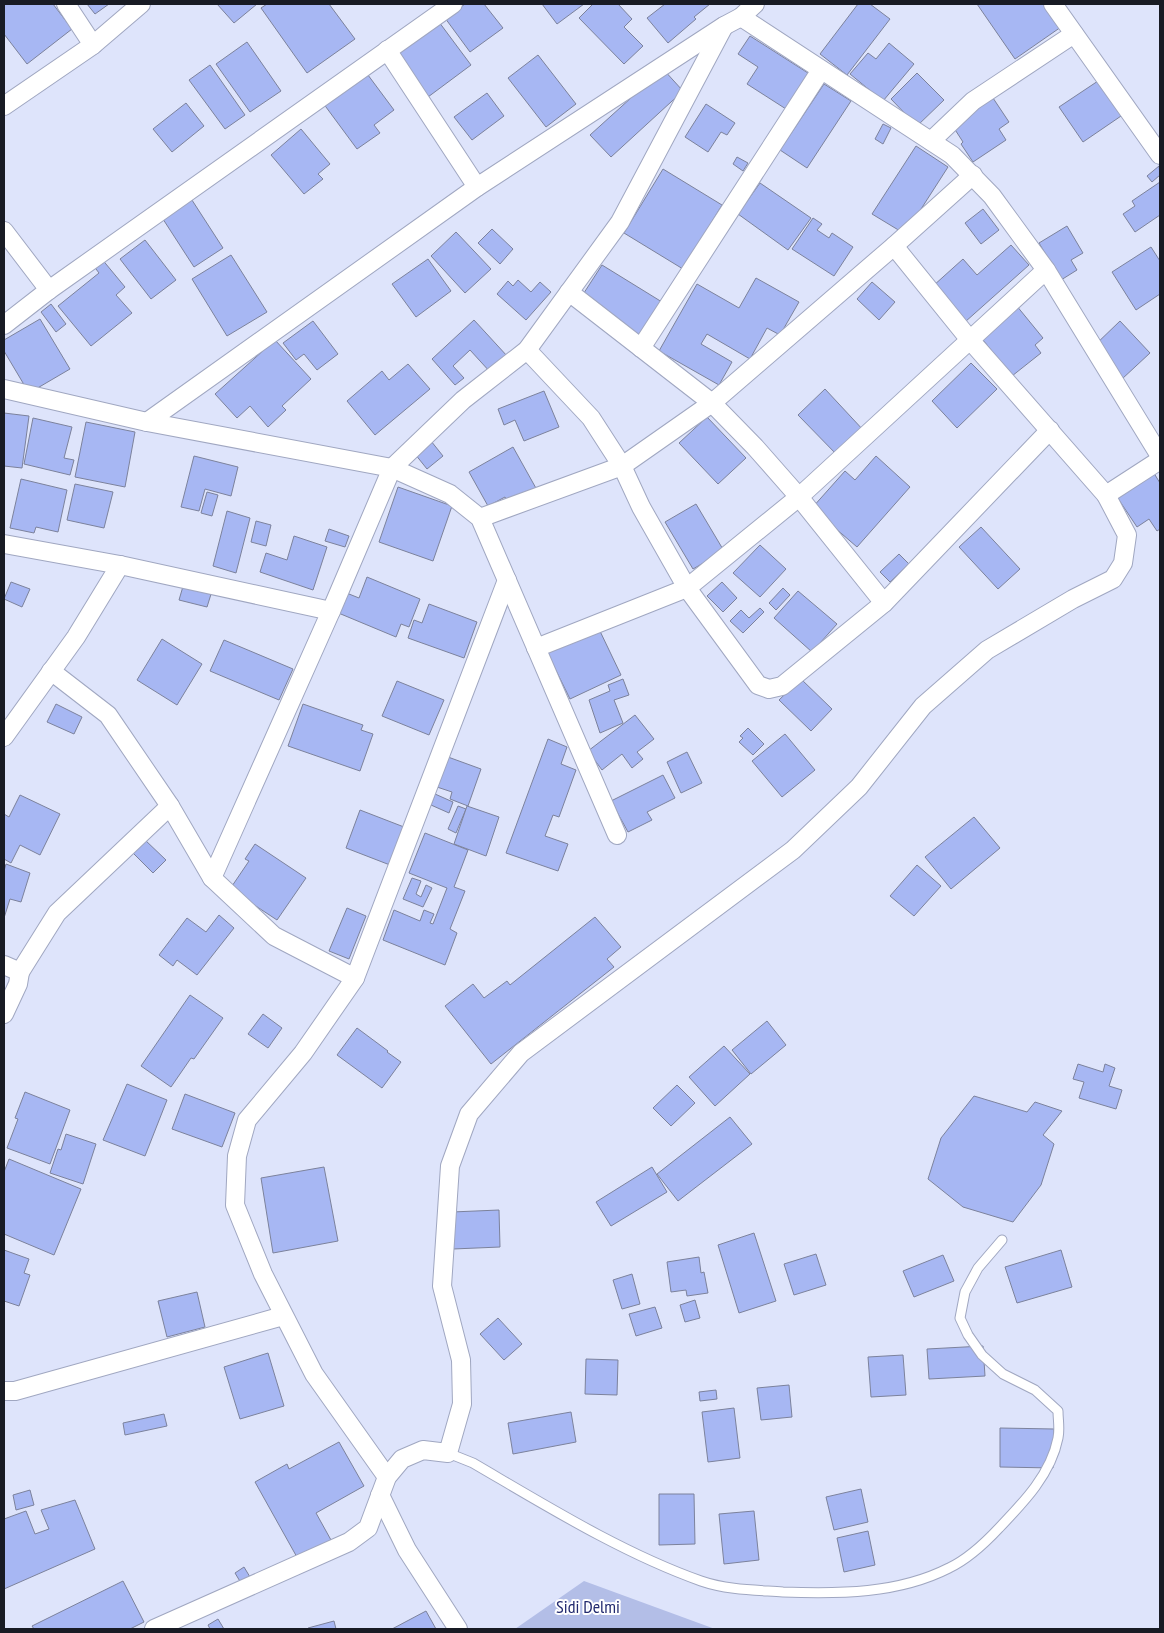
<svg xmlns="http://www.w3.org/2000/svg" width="1164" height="1633" viewBox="0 0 1164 1633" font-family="'PT Sans Narrow',sans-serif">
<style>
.green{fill:#b3bee7}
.building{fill:#a7b7f3;stroke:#7c829c}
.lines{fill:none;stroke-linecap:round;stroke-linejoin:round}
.service-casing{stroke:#a0a7c1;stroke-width:11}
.minor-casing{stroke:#a0a7c1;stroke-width:20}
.service{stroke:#fff;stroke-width:9}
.minor{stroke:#fff;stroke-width:18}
.labels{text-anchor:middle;stroke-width:4;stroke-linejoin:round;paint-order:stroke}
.park-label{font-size:18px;fill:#222a6e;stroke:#fff}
</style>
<rect width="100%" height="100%" fill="#dee4fb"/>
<polygon class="green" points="584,1581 715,1629 515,1629"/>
<g class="building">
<polygon points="6,4 53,4 72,29 27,64 4,34 4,5"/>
<polygon points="87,4 109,4 95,14"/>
<polygon points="217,4 257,4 234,23"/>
<polygon points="267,4 329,4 355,39 307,73 261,8"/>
<polygon points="465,4 484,4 503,28 470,52 445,18"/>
<polygon points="542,4 584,4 557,24"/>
<polygon points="593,4 618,4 632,19 624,27 643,46 624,64 579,18"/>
<polygon points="665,4 710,4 694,17 696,19 668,43 647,18"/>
<polygon points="858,4 870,4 890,19 847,75 820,54"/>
<polygon points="977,4 1044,4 1061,27 1015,59"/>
<polygon points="439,22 471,65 428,97 396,53"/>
<polygon points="750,36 808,73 786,109 747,84 758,67 738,54"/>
<polygon points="247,42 281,91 250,112 216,64"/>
<polygon points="889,43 914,64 883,101 850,74 868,53 876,59"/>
<polygon points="538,55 576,104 546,127 508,78"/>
<polygon points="210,65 245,115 225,129 189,80"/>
<polygon points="663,69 683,91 611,157 590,135"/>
<polygon points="365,71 394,110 374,125 380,133 357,149 323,103"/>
<polygon points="917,73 944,100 917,126 891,99"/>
<polygon points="1101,79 1124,114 1083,142 1059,107"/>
<polygon points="824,84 851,101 807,168 780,150"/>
<polygon points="487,93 504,116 472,140 454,117"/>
<polygon points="993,98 1009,122 999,129 1006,140 973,162 961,144 963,142 952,125"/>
<polygon points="186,103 204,126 172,152 153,129"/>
<polygon points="706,104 735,123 727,135 721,132 708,152 685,137"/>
<polygon points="883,124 891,128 883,144 875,139"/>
<polygon points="301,129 330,164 318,174 323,179 304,194 271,155"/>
<polygon points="916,146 948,167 905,234 872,214"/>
<polygon points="737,157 748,163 743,171 733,164"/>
<polygon points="1159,166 1160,175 1152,182 1147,176"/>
<polygon points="663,169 722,205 683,269 624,233"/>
<polygon points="1160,182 1160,215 1135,232 1123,214 1135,206 1132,201"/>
<polygon points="760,183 811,218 788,250 738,214"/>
<polygon points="190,197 223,248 194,267 161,216"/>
<polygon points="983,209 999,230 981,244 965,223"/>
<polygon points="813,218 822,224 817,230 829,238 832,233 853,247 834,276 792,249"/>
<polygon points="1067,226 1083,253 1071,260 1077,270 1061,280 1039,243"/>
<polygon points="492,229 513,249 500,264 478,243"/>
<polygon points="456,232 491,269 465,293 431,256"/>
<polygon points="145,240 176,280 151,299 120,259"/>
<polygon points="1011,245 1029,265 965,322 933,286 963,259 977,275"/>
<polygon points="1151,247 1160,261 1160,294 1136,310 1112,272"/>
<polygon points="231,255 267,312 227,336 192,279"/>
<polygon points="101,258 125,287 116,295 132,313 91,346 58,306 99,273 93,265"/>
<polygon points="428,259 451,291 416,317 392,284"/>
<polygon points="602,265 662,302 639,337 580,299"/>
<polygon points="756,278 799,302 780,335 767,328 750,359 707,334 701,344 732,362 719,385 659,351 697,284 739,308"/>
<polygon points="518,280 531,292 540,282 551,292 526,320 497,294 508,281 513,286"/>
<polygon points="872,282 895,302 879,320 857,299"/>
<polygon points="51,304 66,324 56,332 41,312"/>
<polygon points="1016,305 1043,338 1035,345 1041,353 1012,376 979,335"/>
<polygon points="40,319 70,369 29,393 4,351 4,340"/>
<polygon points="474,320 508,357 491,373 470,350 453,366 464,378 455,385 432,359"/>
<polygon points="313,321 338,354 317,370 304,354 296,360 283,343"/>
<polygon points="1120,321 1150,353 1122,379 1093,347"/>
<polygon points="275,340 311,379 282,406 286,410 268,427 250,406 237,418 215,394"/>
<polygon points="971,363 997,389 957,428 932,401"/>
<polygon points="408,364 430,389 375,435 347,401 382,371 389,380"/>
<polygon points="825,389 865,432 839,457 798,415"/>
<polygon points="544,391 559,427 524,441 515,420 504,425 498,409"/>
<polygon points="4,413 29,416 22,468 4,466"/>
<polygon points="707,417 746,458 718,484 679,443"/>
<polygon points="33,418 72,427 64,458 74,460 70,475 24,464"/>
<polygon points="86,422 135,432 125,487 75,477"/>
<polygon points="431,441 443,456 427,469 415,454"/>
<polygon points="513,447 537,490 509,505 505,497 488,506 469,472"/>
<polygon points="194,456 238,467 231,496 205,489 199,511 181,507"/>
<polygon points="876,456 910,487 857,547 812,508 845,471 855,480"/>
<polygon points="1152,470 1160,483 1160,529 1157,531 1149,519 1137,527 1115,494"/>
<polygon points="21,479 67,490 58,532 36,527 34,533 10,528"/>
<polygon points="75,484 113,492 104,528 67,520"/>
<polygon points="398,487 452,506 433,561 379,542"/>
<polygon points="207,492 218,495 212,516 201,513"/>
<polygon points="696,504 724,551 693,569 665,522"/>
<polygon points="227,511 250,518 236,573 213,566"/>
<polygon points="256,521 271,525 266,546 251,542"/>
<polygon points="981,527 1020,569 998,589 959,547"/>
<polygon points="329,529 349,536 345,547 325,541"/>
<polygon points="294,536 327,547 313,590 260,572 266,553 287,560"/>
<polygon points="760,545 786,569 760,597 733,573"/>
<polygon points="899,554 909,564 890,582 880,572"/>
<polygon points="367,577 420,599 409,627 401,624 396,637 336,612 344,592 359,598"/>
<polygon points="11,582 30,589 22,607 4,599"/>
<polygon points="722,582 737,598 723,612 707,596"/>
<polygon points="184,583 212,591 207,607 179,600"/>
<polygon points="783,588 790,595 776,610 769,603"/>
<polygon points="798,591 837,624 812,652 774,618"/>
<polygon points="429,604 477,622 464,658 408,638 414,620 422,623"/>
<polygon points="760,608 764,612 743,633 730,621 741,610 749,618"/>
<polygon points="598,627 621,675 570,699 547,652"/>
<polygon points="162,639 202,664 177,705 137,680"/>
<polygon points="224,640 293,669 279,700 210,671"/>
<polygon points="623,679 629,695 614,700 623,723 600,733 589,700 610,691 608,685"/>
<polygon points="801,679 832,709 811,731 779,700"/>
<polygon points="397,681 444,700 429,735 382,716"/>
<polygon points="56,704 82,717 74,734 47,722"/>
<polygon points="303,704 363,725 361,730 373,734 360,771 288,746"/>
<polygon points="635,715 654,739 637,752 643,759 632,768 622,754 602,770 588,751"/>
<polygon points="748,728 764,744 753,755 739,742 743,738 740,736"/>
<polygon points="785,734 815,770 782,797 752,761"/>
<polygon points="548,739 567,747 561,764 576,770 559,817 553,815 545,836 568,844 558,871 506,853"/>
<polygon points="687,752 702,783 681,793 667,762"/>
<polygon points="448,757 481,769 468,806 450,799 452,792 437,787"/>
<polygon points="663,775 675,798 647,812 652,820 628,832 611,801"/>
<polygon points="435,794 453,802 449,813 431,805"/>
<polygon points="20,795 60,814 40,855 20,845 11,863 4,859 4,814 9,817"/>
<polygon points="458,806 466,809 456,833 448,829"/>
<polygon points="467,806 499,817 486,856 454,844"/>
<polygon points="360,810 404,827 390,865 346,848"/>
<polygon points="974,817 1000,848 951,889 925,857"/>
<polygon points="425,833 468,850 454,887 465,891 450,929 457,933 445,965 383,940 394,910 420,921 424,910 434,914 430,923 433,924 447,888 409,873"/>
<polygon points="144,839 166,860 153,873 132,852"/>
<polygon points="255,844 306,878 277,920 230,889 249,861 245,859"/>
<polygon points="6,864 30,873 21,902 10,899 4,918 4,871"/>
<polygon points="917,865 941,886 914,916 890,896"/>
<polygon points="412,878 421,881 416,894 421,897 426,885 432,888 423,907 403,899"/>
<polygon points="347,908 366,916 349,959 329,951"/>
<polygon points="219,915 234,928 197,975 177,960 173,966 159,955 187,918 206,932"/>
<polygon points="595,917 621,947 607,959 614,967 491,1064 445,1006 473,984 484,998 507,981 510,985"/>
<polygon points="190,995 223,1018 194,1059 191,1058 171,1087 141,1066"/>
<polygon points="263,1014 282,1028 268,1048 248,1034"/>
<polygon points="767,1021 786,1045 751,1074 732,1050"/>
<polygon points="357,1028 388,1051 387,1052 401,1062 382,1088 337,1055"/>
<polygon points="724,1046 750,1074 715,1106 689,1077"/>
<polygon points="1078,1064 1103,1072 1105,1064 1115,1068 1109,1086 1122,1090 1116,1109 1079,1098 1084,1082 1073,1079"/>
<polygon points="127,1084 167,1100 145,1156 103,1140"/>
<polygon points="677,1085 695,1103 671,1126 653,1108"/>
<polygon points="25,1092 70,1110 50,1164 7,1148 18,1119 15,1118"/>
<polygon points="185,1094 235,1113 222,1147 172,1129"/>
<polygon points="974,1096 1027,1112 1035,1102 1062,1111 1043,1135 1054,1144 1041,1185 1013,1222 963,1207 928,1179 941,1138"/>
<polygon points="730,1117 752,1144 678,1201 657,1174"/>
<polygon points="66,1134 96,1144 83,1184 50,1173 58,1149 61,1150"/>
<polygon points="9,1159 81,1189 54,1255 4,1234 4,1172"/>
<polygon points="324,1167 338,1241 273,1253 261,1178"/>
<polygon points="652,1167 667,1192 611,1226 596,1202"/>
<polygon points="499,1210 500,1247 453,1249 452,1212"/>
<polygon points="754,1233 776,1301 739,1313 718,1245"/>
<polygon points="4,1250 29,1259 24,1273 30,1275 19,1306 4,1301"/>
<polygon points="1061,1250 1072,1287 1017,1303 1005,1267"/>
<polygon points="816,1254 826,1285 794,1295 784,1264"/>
<polygon points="943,1255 954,1281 914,1297 903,1271"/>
<polygon points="699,1257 701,1273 704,1272 708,1293 687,1296 686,1290 671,1292 667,1262"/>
<polygon points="632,1274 640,1304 622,1309 613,1280"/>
<polygon points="197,1292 205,1327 167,1337 158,1301"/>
<polygon points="695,1300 700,1318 685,1322 680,1305"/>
<polygon points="655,1307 662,1328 636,1336 629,1314"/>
<polygon points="498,1318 522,1344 504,1360 480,1334"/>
<polygon points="983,1346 985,1376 929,1379 927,1349"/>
<polygon points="268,1353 284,1406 240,1419 224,1367"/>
<polygon points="903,1355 906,1395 871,1397 868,1357"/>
<polygon points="586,1359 618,1360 617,1395 585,1394"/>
<polygon points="789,1385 792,1417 761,1420 757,1388"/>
<polygon points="716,1390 717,1399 700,1401 699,1392"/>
<polygon points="734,1408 740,1458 708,1462 702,1412"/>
<polygon points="571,1412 576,1442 513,1454 508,1423"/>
<polygon points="164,1414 167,1426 125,1435 123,1423"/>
<polygon points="1000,1428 1054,1429 1053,1468 1000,1467"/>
<polygon points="339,1442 364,1486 316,1513 331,1540 298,1559 255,1482 287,1464 289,1469"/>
<polygon points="861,1489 868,1522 834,1530 826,1497"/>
<polygon points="30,1490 34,1505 16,1510 13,1495"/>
<polygon points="659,1494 694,1494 695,1544 659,1545"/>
<polygon points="75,1500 95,1549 4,1589 4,1519 26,1511 35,1534 49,1529 41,1510"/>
<polygon points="754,1511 759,1560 724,1564 719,1514"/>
<polygon points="868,1531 875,1565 844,1572 837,1538"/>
<polygon points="244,1567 250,1577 241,1583 235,1573"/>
<polygon points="123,1581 144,1622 130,1629 34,1629 32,1626"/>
<polygon points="426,1611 436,1629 392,1629"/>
<polygon points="218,1619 224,1629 210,1629 208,1625"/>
<polygon points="334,1621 336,1629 308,1629 308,1628"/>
</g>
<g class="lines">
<g class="service-casing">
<path id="service" d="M448,1453l25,10c72,42 149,90 228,118 26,9 54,9 82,11 56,2 115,2 166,-24 19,-9 36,-25 50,-40 25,-26 52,-54 59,-90 2,-9 0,-18 0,-27l-23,-21 -32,-16 -21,-19 -14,-20 -8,-17 5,-26 13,-24 24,-28"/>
</g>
<g class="minor-casing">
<g id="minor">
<polyline points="66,4 93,45"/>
<polyline points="1053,4 1160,155"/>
<polyline points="741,17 952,155 992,196 1046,270 1160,456"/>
<polyline points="387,50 477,187"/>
<polyline points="4,106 93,45 141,4"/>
<polyline points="931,141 973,101 1074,34"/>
<polyline points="4,231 49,290"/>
<polyline points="569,292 712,403 755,447 799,497 884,603"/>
<polyline points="4,325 49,290 453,4"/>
<polyline points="641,348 821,70"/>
<polyline points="527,350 591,418 622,466 641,507 687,588 758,685 769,689 782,686 884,603 1050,430"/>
<polyline points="4,389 147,422 392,468 450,494 480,518 617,835"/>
<polyline points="147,422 477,187 724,26 741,17 755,4"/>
<polyline points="1106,495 1160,460"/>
<polyline points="480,518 622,466 712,403 894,246 973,175"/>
<polyline points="4,544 120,565 331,611 392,468 463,400 527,350 620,222 724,26"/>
<polyline points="536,648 687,588 799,497 1046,270"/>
<polyline points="51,671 108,715 170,806 212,878 274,936 355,978"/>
<polyline points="4,737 76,637 120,565"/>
<polyline points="212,878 331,611"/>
<polyline points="4,965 20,972 18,984 4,1014"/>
<polyline points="20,972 57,913 170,806"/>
<polyline points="4,1391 15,1391 283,1316"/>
<polyline points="387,1477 314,1374 263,1274 235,1205 237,1156 247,1120 303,1053 355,978 507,580"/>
<polyline points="380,1495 407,1550 458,1629"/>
<polyline points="154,1629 349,1542 368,1528 387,1477 402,1459 423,1450 448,1453 462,1404 461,1360 442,1286 450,1166 469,1114 521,1053 793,850 859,787 923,706 987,650 1073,599 1113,579 1123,563 1127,535 1106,495 970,340 894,246"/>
</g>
</g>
<use href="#service" class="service"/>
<use href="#minor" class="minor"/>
</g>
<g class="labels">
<g class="park-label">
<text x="588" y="1613">Sidi Delmi</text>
</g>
</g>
<rect width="1164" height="1633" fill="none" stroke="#181b24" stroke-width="10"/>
</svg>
